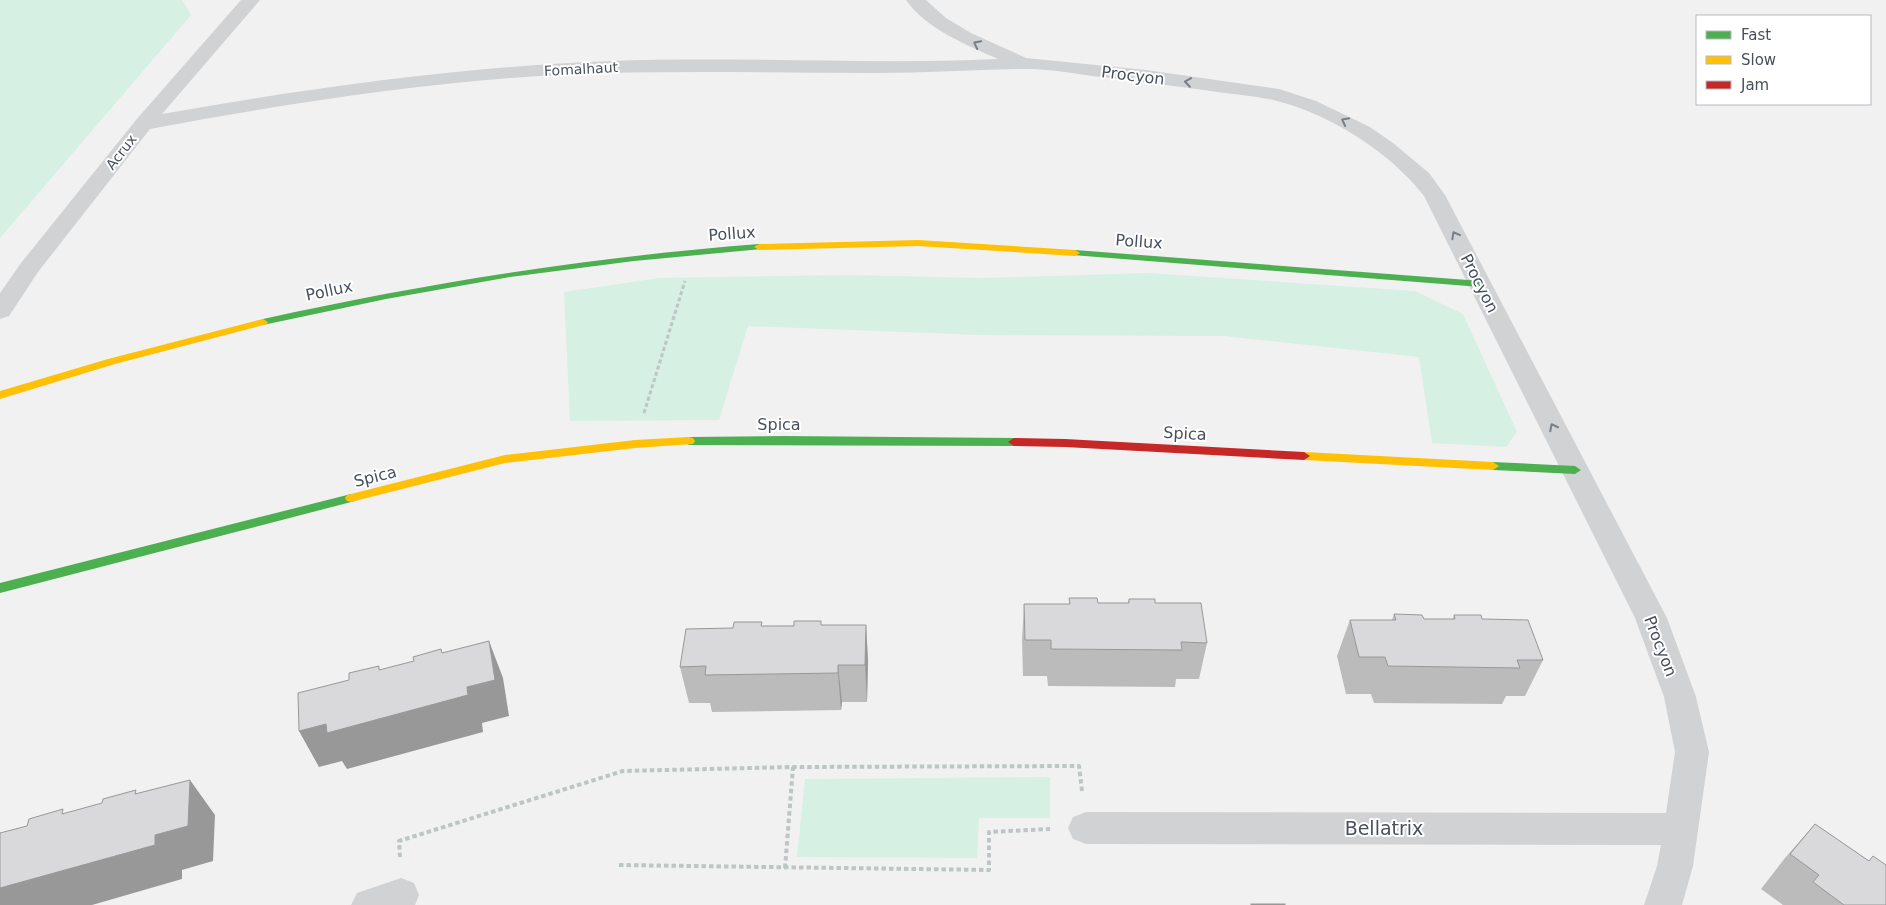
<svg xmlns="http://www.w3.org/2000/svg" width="1886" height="905" viewBox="0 0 1886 905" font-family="'DejaVu Sans',sans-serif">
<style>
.green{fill:#d6f0e4}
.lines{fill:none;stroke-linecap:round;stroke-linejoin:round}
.path-far1{stroke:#bcc6c5;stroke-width:3;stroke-dasharray:4 2.5;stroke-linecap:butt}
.path{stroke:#bcc6c5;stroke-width:4;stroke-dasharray:4.5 3;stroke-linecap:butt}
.street{fill:#d0d2d4;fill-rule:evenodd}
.fast{fill:#4caf50;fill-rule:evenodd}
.slow{fill:#ffc107;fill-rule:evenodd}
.jam{fill:#c62828;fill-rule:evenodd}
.wall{fill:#bbbbbc}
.shaded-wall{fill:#989899}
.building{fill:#d9d9db;stroke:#989899}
.oneway{stroke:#787e87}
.labels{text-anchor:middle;stroke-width:4;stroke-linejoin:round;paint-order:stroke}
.far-street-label{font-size:14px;fill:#48505e;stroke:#fff}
.street-label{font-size:16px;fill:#48505e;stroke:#fff}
.near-street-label{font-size:19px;fill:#48505e;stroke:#fff}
</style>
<rect width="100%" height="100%" fill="#f2f1f1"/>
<g class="green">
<polygon points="0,0 182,0 191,15 0,238"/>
<polygon points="1149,273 1415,291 1463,314 1517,432 1506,447 1432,443 1419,357 1224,336 978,335 748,326 719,420 570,421 564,292 659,278 849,275 980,278"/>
<polygon points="1050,777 1050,818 979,818 977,858 797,857 805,779"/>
</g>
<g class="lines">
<polyline class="path-far1" points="644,413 685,281"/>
<g class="path">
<polyline points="400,857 399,841 623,771 793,767 1079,766 1082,791"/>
<polyline points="619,865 989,870 989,832 1050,829"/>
<polyline points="785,868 793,767"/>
</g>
<g class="street">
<path d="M241,0h19l-98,114c148,-26 297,-47 448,-53 129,-5 258,4 388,-2 -31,-14 -72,-30 -92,-59h20l20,18 25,15 55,25 120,12 133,19 37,12 54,26 23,16 36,30 16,22 222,423 29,79 13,55 -16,114 -11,39h-38l13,-39 4,-21 -575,-1 -13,-5 -5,-11 5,-11 13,-5 580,1 9,-61 -11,-55 -29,-79 -211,-422c-33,-43 -94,-82 -147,-95 -19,-5 -40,-6 -59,-9 -39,-5 -78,-11 -117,-15 -25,-3 -54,-9 -79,-8 -48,1 -96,4 -145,4 -107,0 -215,-3 -322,2 -136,8 -271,29 -405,54l-112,143 -29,44 -9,3v-26l21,-30 115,-143z"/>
<polygon points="401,878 414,883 419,895 415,905 351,905 357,893"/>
</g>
<g class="fast">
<path d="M759,244l5,3 -2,2 -128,12 -124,16 -124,22 -123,26 -5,-3 5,-3c164,-36 328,-62 496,-75z"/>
<polygon points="1075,250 1481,281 1486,284 1481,287 1072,255 1070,253"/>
<polygon points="784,436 1014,438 1020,442 1014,446 689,445 683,441 689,437"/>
<polygon points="1493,462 1575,466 1581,470 1575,474 1493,470 1487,466"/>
<polygon points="351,494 355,495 357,498 355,501 0,593 0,583"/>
</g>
<g class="slow">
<polygon points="918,240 1075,250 1080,253 1075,256 918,246 759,250 754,247 759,244"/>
<polygon points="263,319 268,322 267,324 115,364 0,399 0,391 108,359"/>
<polygon points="689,437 693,438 695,441 693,444 635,448 505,463 351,502 347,501 345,498 347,495 351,494 505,455 635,440"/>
<polygon points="1304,452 1493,462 1499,466 1493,470 1304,460 1298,456"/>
</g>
<polygon class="jam" points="1014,438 1065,439 1304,452 1310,456 1304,460 1065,447 1014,446 1008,442"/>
</g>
<g class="wall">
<polygon points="1069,598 1098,603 1128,603 1129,599 1155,603 1207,643 1199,679 1176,679 1175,687 1048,686 1047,676 1023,676 1022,640 1024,604 1069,604"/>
<polygon points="1394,614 1424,619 1453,619 1454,615 1482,619 1543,660 1525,696 1506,696 1502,704 1374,703 1371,694 1346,694 1337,656 1350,620 1392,620"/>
<polygon points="866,625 868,661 867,702 842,702 841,710 712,712 710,703 689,703 680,667 733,628 762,626"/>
<polygon points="1815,824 1869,861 1873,856 1886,905 1783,905 1761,889 1785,858"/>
</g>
<g class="shaded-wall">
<polygon points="866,625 868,661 867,702 865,665"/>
<polygon points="489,641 503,678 509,716 482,723 483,732 347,769 342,761 319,767 299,731 467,687"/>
<polygon points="838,665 842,702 841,710 838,673"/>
<polygon points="190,780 215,815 213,861 182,870 182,879 92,905 0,905 0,886 155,835"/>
</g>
<g class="building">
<polygon points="1069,598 1097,598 1098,603 1129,603 1129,599 1155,599 1155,603 1201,603 1207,643 1181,642 1182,650 1051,649 1051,640 1025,640 1024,604 1070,604"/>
<polygon points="1394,614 1422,615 1424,619 1455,619 1454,615 1481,615 1482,619 1528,620 1543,660 1517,660 1520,668 1388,666 1385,657 1359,657 1350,620 1396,620"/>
<polygon points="794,621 821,621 821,625 866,625 865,665 838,665 838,673 705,675 706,666 680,667 686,629 733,628 734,622 762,622 761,626 794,626"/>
<polygon points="489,641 495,680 467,687 468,695 327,733 326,724 299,731 298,693 349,680 349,673 379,666 379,670 414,661 413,657 441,649 442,653"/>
<polygon points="190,780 188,826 155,835 155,845 0,888 0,833 27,826 29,819 63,809 62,814 102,803 103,799 136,790 135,794"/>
<polygon points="1815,824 1869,861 1873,856 1886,865 1886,905 1844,905 1813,882 1819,875 1790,854"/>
<rect x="1251" y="904" width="34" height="1"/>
</g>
<defs><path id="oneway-chevron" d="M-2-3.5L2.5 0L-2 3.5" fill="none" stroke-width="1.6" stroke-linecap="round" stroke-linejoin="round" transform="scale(1.25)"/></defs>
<g class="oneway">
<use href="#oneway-chevron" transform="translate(977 44) rotate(-153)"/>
<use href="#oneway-chevron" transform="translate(1188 82) rotate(-172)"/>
<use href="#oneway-chevron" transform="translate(1345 121) rotate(-152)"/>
<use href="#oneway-chevron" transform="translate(1455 235) rotate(-118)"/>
<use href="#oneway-chevron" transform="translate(1553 427) rotate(-117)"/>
</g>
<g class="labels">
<g class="far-street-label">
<text transform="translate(581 69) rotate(-3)" y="5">Fomalhaut</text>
<text transform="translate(121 152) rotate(-52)" y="5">Acrux</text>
</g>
<g class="street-label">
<text transform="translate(1133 75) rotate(7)" y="6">Procyon</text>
<text transform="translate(732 233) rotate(-4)" y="6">Pollux</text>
<text transform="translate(1139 241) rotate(4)" y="6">Pollux</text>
<text transform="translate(1480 283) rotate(63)" y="6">Procyon</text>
<text transform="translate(329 290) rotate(-12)" y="6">Pollux</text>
<text x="779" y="430">Spica</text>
<text transform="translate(1185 433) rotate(3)" y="6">Spica</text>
<text transform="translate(375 476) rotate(-14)" y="6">Spica</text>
<text transform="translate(1661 646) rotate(69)" y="6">Procyon</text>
</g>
<g class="near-street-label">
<text x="1384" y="835">Bellatrix</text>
</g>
</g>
<rect x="1696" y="15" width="175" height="90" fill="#ffffff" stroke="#b6b9bf"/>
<rect x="1706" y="31" width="25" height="8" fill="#4caf50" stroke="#b6b9bf"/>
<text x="1741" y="40" font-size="15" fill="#48505e">Fast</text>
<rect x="1706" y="56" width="25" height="8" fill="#ffc107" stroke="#b6b9bf"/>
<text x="1741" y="65" font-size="15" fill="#48505e">Slow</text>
<rect x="1706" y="81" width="25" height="8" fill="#c62828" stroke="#b6b9bf"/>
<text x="1741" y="90" font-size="15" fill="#48505e">Jam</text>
</svg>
